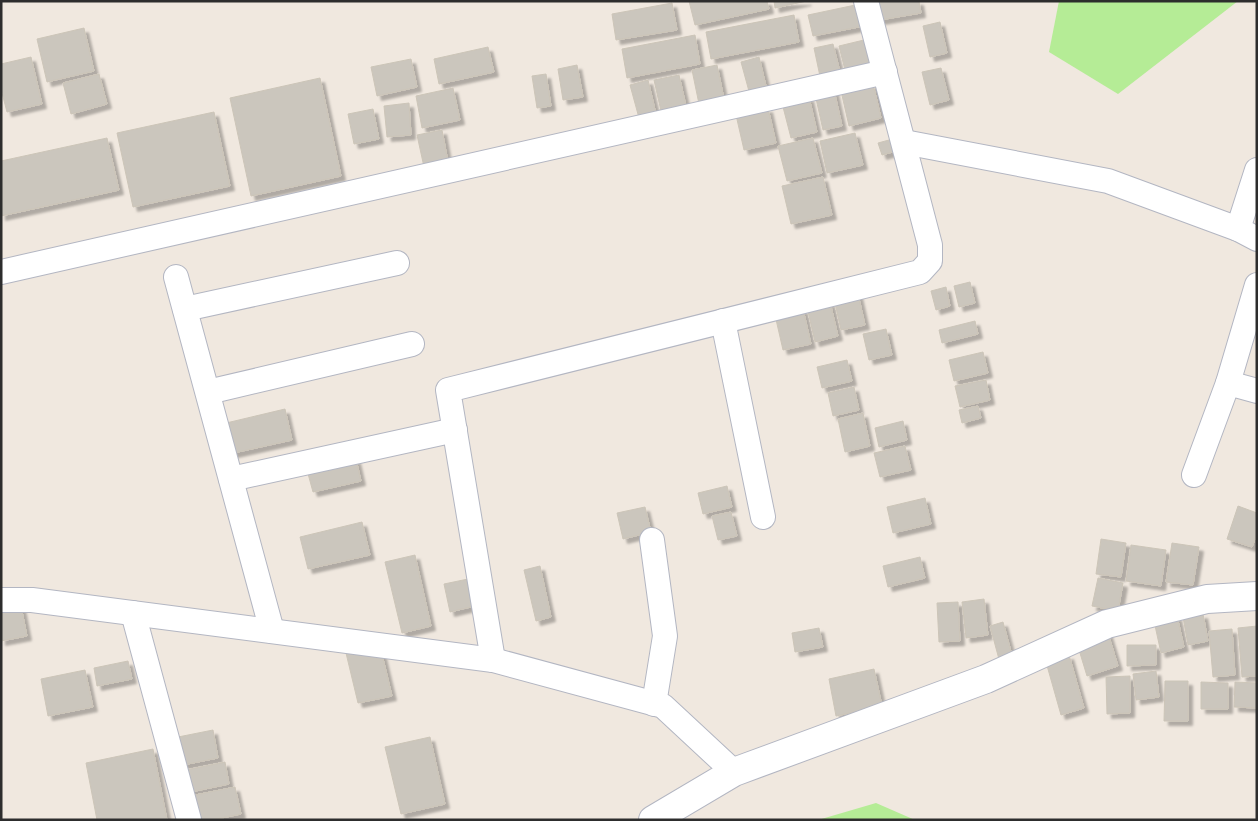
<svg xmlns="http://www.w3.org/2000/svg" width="1258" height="821" viewBox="0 0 1258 821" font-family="Roboto,sans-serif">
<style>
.green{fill:#b5ec96}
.building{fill:#cbc6bd;stroke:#ccc5b8;filter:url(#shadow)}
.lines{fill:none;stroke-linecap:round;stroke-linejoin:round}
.minor-casing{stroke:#b3b6c2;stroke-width:26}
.tertiary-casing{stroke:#b3b6c2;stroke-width:30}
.minor{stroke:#fff;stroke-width:24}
.tertiary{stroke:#fff;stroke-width:28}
</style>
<defs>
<filter id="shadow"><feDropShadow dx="4.5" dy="4.5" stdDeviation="1" flood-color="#0004"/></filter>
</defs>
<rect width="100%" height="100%" fill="#f0e8df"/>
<g class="green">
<polygon points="1059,1 1238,1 1118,94 1049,52"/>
<polygon points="876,803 915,820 818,820"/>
</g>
<g class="building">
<polygon points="689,1 767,1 769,9 695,25"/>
<polygon points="774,1 807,1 775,8"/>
<polygon points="870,1 919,1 921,13 874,21"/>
<polygon points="672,3 677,30 616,40 612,14"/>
<polygon points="860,4 864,26 813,36 808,15"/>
<polygon points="794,15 799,42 711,59 706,32"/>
<polygon points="940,22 947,53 930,57 923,26"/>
<polygon points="84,28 94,71 47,82 37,39"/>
<polygon points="695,35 700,64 627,78 622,49"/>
<polygon points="868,39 875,67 846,74 839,46"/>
<polygon points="833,44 841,76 821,81 814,48"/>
<polygon points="488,47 494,72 439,84 434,59"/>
<polygon points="31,57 42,104 7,112 1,89 1,64"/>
<polygon points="759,57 767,90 750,95 741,62"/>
<polygon points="411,59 417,87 377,96 371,67"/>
<polygon points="577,65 583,97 563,100 558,69"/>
<polygon points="717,65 724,99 699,104 692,70"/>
<polygon points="941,68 949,100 930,105 922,72"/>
<polygon points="99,74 107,104 71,114 63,83"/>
<polygon points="546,74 551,106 537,108 532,76"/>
<polygon points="679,75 686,106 661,111 654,80"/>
<polygon points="320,78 341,176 251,196 230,98"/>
<polygon points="648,80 656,114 639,118 630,85"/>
<polygon points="873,84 881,118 849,126 841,91"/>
<polygon points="453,88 460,120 422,128 416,96"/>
<polygon points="834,90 842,126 823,130 815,94"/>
<polygon points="809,97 817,132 791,138 782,103"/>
<polygon points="409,103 411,135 387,137 384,106"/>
<polygon points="768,108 776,143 744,150 736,115"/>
<polygon points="373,109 379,139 354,144 348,114"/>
<polygon points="214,112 230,186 133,207 117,133"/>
<polygon points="442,130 448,162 424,167 417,135"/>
<polygon points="855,133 863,165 827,173 820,141"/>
<polygon points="900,137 903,149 882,155 878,143"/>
<polygon points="107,138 119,190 1,216 1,161"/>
<polygon points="813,138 822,173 787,181 778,146"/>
<polygon points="823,177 832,215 791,224 782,186"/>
<polygon points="970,282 975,303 959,307 954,286"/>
<polygon points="946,287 950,306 936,310 931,291"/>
<polygon points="858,294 865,325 841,330 834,299"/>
<polygon points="830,302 838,336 815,342 807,307"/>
<polygon points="803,309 811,344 783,350 775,315"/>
<polygon points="975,321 978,334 942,343 939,330"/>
<polygon points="886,329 892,355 869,360 863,334"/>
<polygon points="983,352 988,373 954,381 949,360"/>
<polygon points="847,360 852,381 822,388 817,367"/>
<polygon points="986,380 990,400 960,407 955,386"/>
<polygon points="854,387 859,410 833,416 828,393"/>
<polygon points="978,406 981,418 962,423 959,410"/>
<polygon points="285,409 292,440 229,454 222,424"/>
<polygon points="863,413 870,446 845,452 838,419"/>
<polygon points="903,421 907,440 879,447 875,428"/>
<polygon points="905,446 911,470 880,477 874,453"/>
<polygon points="356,459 361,481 313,492 307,470"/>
<polygon points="727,486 732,507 703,514 698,493"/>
<polygon points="925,498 931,524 893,533 887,507"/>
<polygon points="1238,506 1257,513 1257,534 1252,547 1227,539"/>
<polygon points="645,507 651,532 623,539 617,513"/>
<polygon points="731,512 737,536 718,540 712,516"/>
<polygon points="362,522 370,555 308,569 300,537"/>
<polygon points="1101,539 1126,543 1121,577 1096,574"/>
<polygon points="1172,543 1199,547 1193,585 1166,582"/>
<polygon points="1131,545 1166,550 1161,586 1126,581"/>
<polygon points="415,555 431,626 402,633 385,562"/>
<polygon points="920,557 925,578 888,587 883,566"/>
<polygon points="540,566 551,617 536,621 524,570"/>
<polygon points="1098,578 1123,583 1118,611 1092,606"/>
<polygon points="468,579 475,606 450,612 444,584"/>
<polygon points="984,599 988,635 966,638 962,602"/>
<polygon points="958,602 960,641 939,642 937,603"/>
<polygon points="21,606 27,636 1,641 1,610"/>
<polygon points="1203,614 1208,641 1188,645 1183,617"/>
<polygon points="1177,616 1184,647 1161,653 1154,621"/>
<polygon points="1003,622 1013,659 1000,663 990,626"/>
<polygon points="1257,626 1257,676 1242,677 1238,628"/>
<polygon points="819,628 823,647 795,652 792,633"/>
<polygon points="1232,629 1235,675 1213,677 1209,631"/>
<polygon points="1107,630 1118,666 1087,676 1076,640"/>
<polygon points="1127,645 1156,645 1156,665 1127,666"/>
<polygon points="380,646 392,696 358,703 346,653"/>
<polygon points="1069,655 1084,708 1061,715 1046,662"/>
<polygon points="128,661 132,679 97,686 94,668"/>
<polygon points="874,669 882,706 836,716 829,679"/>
<polygon points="85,670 93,707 48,716 41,679"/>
<polygon points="1156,671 1159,697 1136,700 1133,674"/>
<polygon points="1130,676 1130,713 1107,714 1106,677"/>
<polygon points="1165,681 1188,681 1188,721 1164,721"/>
<polygon points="1201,682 1228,683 1228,709 1201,709"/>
<polygon points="1235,682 1257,683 1257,708 1234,707"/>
<polygon points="213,730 218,758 183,765 178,737"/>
<polygon points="430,737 445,804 401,814 385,747"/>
<polygon points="153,749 167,820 97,820 86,763"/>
<polygon points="225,762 229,784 186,793 181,771"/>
<polygon points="235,787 241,814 212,820 190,820 185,797"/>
</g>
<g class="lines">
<g class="minor-casing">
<g id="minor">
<polyline points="904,142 1108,181 1238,229 1257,239"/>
<polyline points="1238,229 1257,170"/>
<polyline points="1,272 885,72"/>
<polyline points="176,277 272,631"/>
<polyline points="185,309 397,263"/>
<polyline points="723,321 763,517"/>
<polyline points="1228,383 1257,391"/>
<polyline points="208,392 412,344"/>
<polyline points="1194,475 1228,383 1257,285"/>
<polyline points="231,479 455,430"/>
<polyline points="652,540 665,636 654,704"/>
<polyline points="1,600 32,600 493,660 663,706 734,772"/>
<polyline points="133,613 189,820"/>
<polyline points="493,660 448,390 920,272 930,261 930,245 866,1"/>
</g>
</g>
<g class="tertiary-casing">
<polyline id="tertiary" points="653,820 734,772 986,679 1107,624 1207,599 1257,596"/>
</g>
<use href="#minor" class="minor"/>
<use href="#tertiary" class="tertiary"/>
</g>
<rect width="1258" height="821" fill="none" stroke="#2d2d2d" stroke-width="5"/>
</svg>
